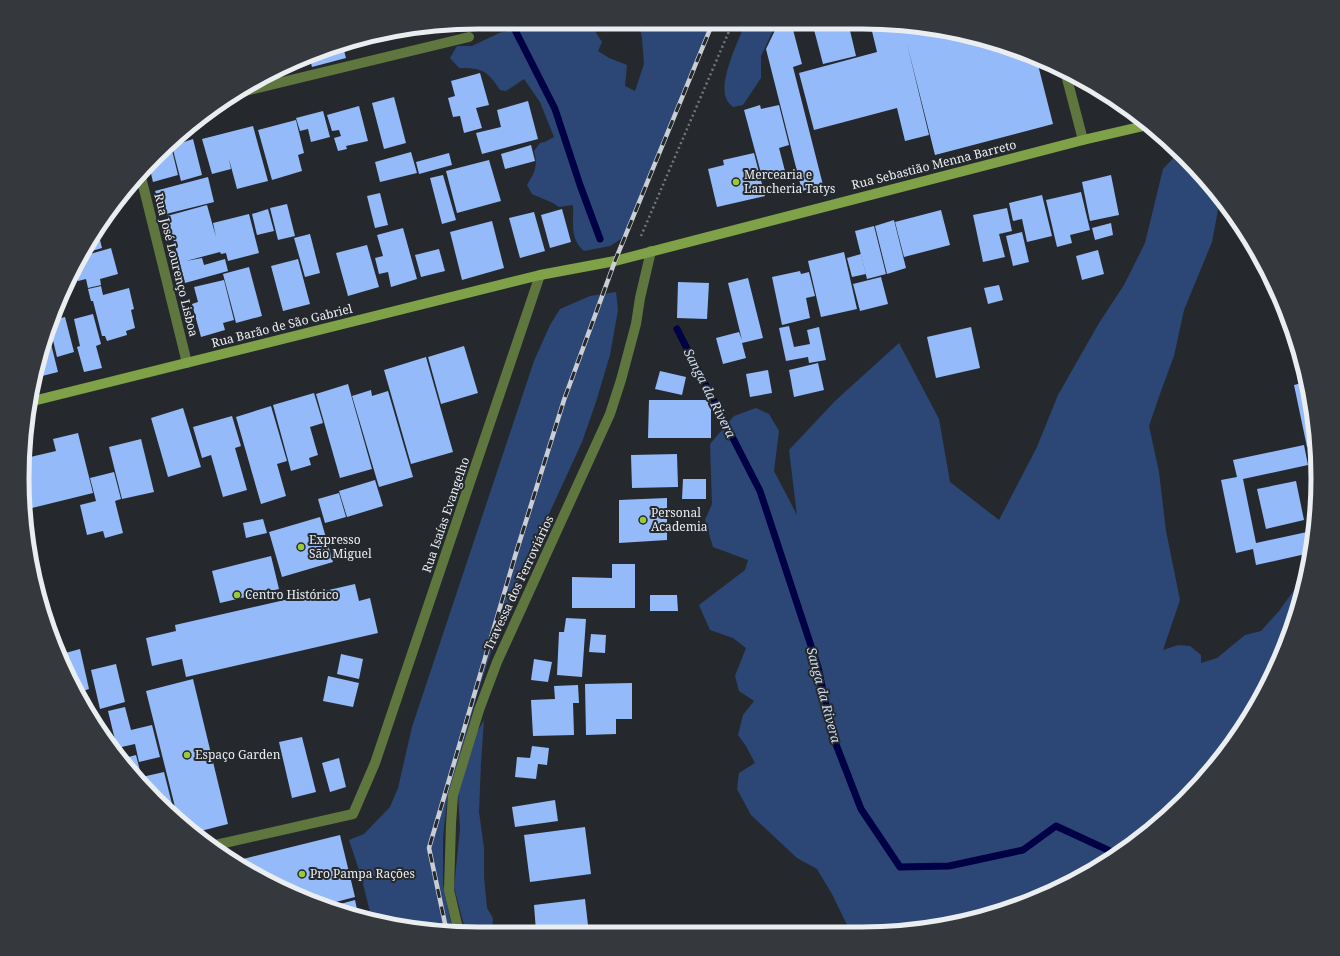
<svg xmlns="http://www.w3.org/2000/svg" width="1340" height="956" viewBox="0 0 1340 956" font-family="'Noto Serif',serif">
<style>
.green{fill:#2c4775}
.lines{fill:none;stroke-linecap:round;stroke-linejoin:round}
.stream{stroke:#004;stroke-width:7}
.building{fill:#94baf9}
.path{stroke:#73777b;stroke-width:2.5;stroke-dasharray:2 3;stroke-linecap:butt}
.minor{stroke:#60763f;stroke-width:10}
.secondary{stroke:#7fa147;stroke-width:10}
.rail-casing{stroke:#cacdd1;stroke-width:4.5}
.rail{stroke:#25292e;stroke-width:3;stroke-dasharray:9;stroke-linecap:butt}
.poi-dot{fill:#98cb36;stroke:#25292e;stroke-width:1.5}
.labels{text-anchor:middle;stroke-width:4;stroke-linejoin:round;paint-order:stroke}
.street-label{font-size:12px;fill:#ebeef1;stroke:#25292e}
.poi-label{font-size:12px;fill:#ebeef1;stroke:#25292e;text-anchor:start}
.water-label{font-size:13px;font-style:italic;fill:#cfdcf0;stroke:#25292e}
.rim{fill:none;stroke:#ebeef1;stroke-width:5}
</style>
<rect width="100%" height="100%" fill="#25292e"/>
<g class="green">
<path d="M545,22h29l11,7 10,2 7,11 -4,9 11,7 18,7 -2,21 10,5 9,-27 -2,-26 -3,-16h74l-86,213 -17,11 -26,5c-15,-13 -10,-29 -11,-46l-14,2 -6,-4 -21,-9 -5,-9c8,-13 11,-19 7,-34l6,-8 5,-1 9,-5 -14,-35 -16,-23 -18,12 -6,-1c-13,-20 -18,-22 -41,-22l-9,-10 7,-12h15l27,-13 29,-6h12z"/>
<path d="M746,22h31l-16,34v22l-18,27 -10,2c-2,-2 -5,-4 -6,-7 -10,-16 12,-61 19,-78z"/>
<polygon points="1179,152 1205,178 1220,199 1212,242 1184,310 1174,356 1161,391 1149,426 1159,472 1166,531 1180,600 1163,650 1178,645 1190,646 1201,655 1201,663 1217,658 1245,635 1261,631 1279,611 1294,590 1304,587 1302,596 1271,680 1224,756 1162,821 1063,887 1008,910 922,930 850,931 832,894 817,869 797,858 751,815 737,789 739,773 755,763 746,746 738,735 743,715 754,701 739,691 735,676 746,648 733,638 710,630 699,605 745,570 748,560 713,547 705,520 712,504 710,444 734,416 756,408 769,414 779,431 774,471 797,515 789,450 835,401 899,343 939,419 950,482 999,520 1037,447 1058,395 1099,323 1124,285 1145,243 1163,169"/>
<polygon points="616,292 618,310 610,355 596,402 582,442 521,575 489,658 478,692 447,801 443,837 443,884 453,933 372,920 361,876 349,840 364,834 390,807 398,788 412,727 534,361 550,325 560,309 590,296"/>
<polygon points="484,720 481,763 479,812 484,848 484,877 487,908 493,918 492,933 466,933 454,887 460,829 458,791 475,736"/>
</g>
<g class="lines">
<g class="stream">
<polyline points="509,22 515,30 555,109 580,185 600,239"/>
<polyline points="677,329 760,491 818,667 832,734 861,809 900,867 949,866 1023,850 1056,826 1110,851 1110,856"/>
</g>
</g>
<g class="building">
<polygon points="779,22 791,22 802,64 793,67 823,185 802,191 766,49"/>
<polygon points="812,22 848,22 856,56 823,64"/>
<polygon points="870,23 951,31 1036,57 1053,124 935,155 907,44 929,135 905,141 897,108 814,130 799,73 877,52"/>
<polygon points="342,43 346,58 312,67 309,55"/>
<polygon points="480,73 489,105 476,108 482,128 464,133 460,116 453,117 448,98 455,96 451,81"/>
<polygon points="394,97 406,143 384,149 372,103"/>
<polygon points="528,101 538,139 482,154 476,133 501,127 497,110"/>
<polygon points="760,105 761,109 779,105 789,145 779,148 785,171 762,177 744,110"/>
<polygon points="359,106 368,141 346,146 347,149 338,151 334,138 341,136 339,130 332,131 327,115"/>
<polygon points="323,111 330,137 311,142 308,129 300,131 296,118"/>
<polygon points="296,120 304,153 298,155 302,171 272,180 258,130"/>
<polygon points="253,126 268,181 237,189 229,159 231,169 212,174 202,139"/>
<polygon points="193,139 202,175 181,181 172,146"/>
<polygon points="531,145 535,161 505,169 501,154"/>
<polygon points="171,146 178,175 153,182 149,165"/>
<polygon points="411,152 417,173 380,182 375,162"/>
<polygon points="449,153 452,165 419,174 416,162"/>
<polygon points="754,153 765,196 717,207 708,169 724,165 723,160"/>
<polygon points="489,160 501,201 457,213 446,171"/>
<polygon points="443,175 456,220 442,224 430,178"/>
<polygon points="1111,175 1119,215 1090,221 1082,182"/>
<polygon points="208,177 214,202 162,215 155,191"/>
<polygon points="1081,192 1090,230 1070,235 1072,243 1057,247 1046,200"/>
<polygon points="380,193 388,225 375,228 367,196"/>
<polygon points="1042,195 1052,236 1027,242 1022,219 1013,221 1009,203"/>
<polygon points="287,204 295,236 278,240 270,208"/>
<polygon points="207,205 216,237 213,223 249,214 259,253 228,261 226,253 221,254 220,252 186,261 202,258 204,265 225,259 228,271 185,283 167,216"/>
<polygon points="1007,208 1012,231 999,234 1005,257 983,262 973,215"/>
<polygon points="268,209 274,231 257,235 252,214"/>
<polygon points="562,209 571,242 550,248 541,215"/>
<polygon points="941,210 950,245 904,257 895,222"/>
<polygon points="534,212 545,251 520,258 509,218"/>
<polygon points="894,220 906,268 887,274 875,226"/>
<polygon points="492,221 504,268 462,280 450,232"/>
<polygon points="1111,223 1113,235 1095,240 1092,228"/>
<polygon points="874,226 886,274 867,279 855,231"/>
<polygon points="403,228 417,279 391,287 388,272 379,274 375,258 383,256 377,235"/>
<polygon points="98,232 102,248 85,253"/>
<polygon points="1022,232 1029,262 1013,266 1006,236"/>
<polygon points="310,234 320,273 305,277 294,238"/>
<polygon points="367,245 379,287 348,296 336,253"/>
<polygon points="111,248 118,274 100,279 101,285 88,288 86,279 78,281 74,269 82,266 81,259 83,256"/>
<polygon points="439,249 445,271 421,277 415,255"/>
<polygon points="1098,250 1104,274 1082,280 1076,256"/>
<polygon points="844,252 857,309 821,317 808,261"/>
<polygon points="861,254 866,274 852,277 847,258"/>
<polygon points="298,259 310,304 283,311 271,266"/>
<polygon points="249,267 262,316 236,323 223,274"/>
<polygon points="800,271 801,274 809,272 815,296 806,298 810,318 782,325 772,277"/>
<polygon points="881,277 888,304 860,311 853,284"/>
<polygon points="748,278 763,338 742,343 746,358 723,364 716,338 739,332 742,340 728,283"/>
<polygon points="224,280 234,320 223,323 225,330 201,337 192,304 198,302 194,287"/>
<polygon points="678,282 709,283 707,319 677,318"/>
<polygon points="999,285 1003,300 988,304 984,288"/>
<polygon points="101,286 103,295 129,288 134,309 131,310 135,328 126,331 127,335 107,341 105,336 102,336 93,301 91,301 88,289"/>
<polygon points="93,314 101,344 96,346 102,368 84,372 77,347 80,346 74,319"/>
<polygon points="65,317 74,352 57,357 50,328 53,320"/>
<polygon points="789,326 794,347 810,344 807,330 819,327 826,360 809,363 808,357 786,361 779,328"/>
<polygon points="971,327 980,368 936,378 927,337"/>
<polygon points="48,332 58,372 34,378 38,360"/>
<polygon points="464,346 478,393 441,404 428,357"/>
<polygon points="426,357 453,452 411,464 384,370"/>
<polygon points="818,363 824,390 794,397 789,370"/>
<polygon points="768,370 772,393 750,397 746,374"/>
<polygon points="660,371 686,377 682,395 655,389"/>
<polygon points="1306,382 1314,419 1315,446 1307,447 1294,385"/>
<polygon points="348,384 372,469 340,478 316,394"/>
<polygon points="371,390 372,396 388,391 413,477 379,487 352,396"/>
<polygon points="314,393 323,423 310,427 318,455 309,458 311,465 291,471 273,405"/>
<polygon points="649,400 711,400 711,438 648,438"/>
<polygon points="271,406 287,461 277,464 286,496 261,504 236,417"/>
<polygon points="183,408 201,467 168,477 151,418"/>
<polygon points="232,416 241,446 235,448 247,490 223,497 211,455 202,458 193,427"/>
<polygon points="78,433 93,493 32,508 26,482 26,458 56,451 53,439"/>
<polygon points="141,439 154,492 122,499 109,447"/>
<polygon points="1304,445 1308,465 1243,479 1256,543 1307,532 1310,549 1310,553 1256,565 1253,549 1236,553 1221,480 1237,477 1233,460"/>
<polygon points="677,454 678,487 632,488 631,455"/>
<polygon points="1315,455 1316,483 1315,483 1310,456"/>
<polygon points="114,472 121,499 115,501 123,533 105,538 103,531 87,535 80,505 96,501 90,478"/>
<polygon points="683,479 706,479 706,499 682,499"/>
<polygon points="375,480 383,506 347,517 339,491"/>
<polygon points="1296,481 1304,520 1266,529 1257,489"/>
<polygon points="339,493 346,517 325,523 318,499"/>
<polygon points="667,498 667,540 619,543 619,500"/>
<polygon points="320,517 333,562 282,577 269,532"/>
<polygon points="263,519 267,533 246,538 243,523"/>
<polygon points="271,556 279,589 220,603 212,571"/>
<polygon points="612,564 635,564 635,608 572,608 572,577 612,578"/>
<polygon points="355,584 359,601 370,598 378,633 186,677 182,659 152,666 146,638 176,631 175,625"/>
<polygon points="650,595 677,595 678,611 650,611"/>
<polygon points="566,618 586,619 582,677 557,675 559,632 564,632"/>
<polygon points="591,634 606,635 605,653 589,652"/>
<polygon points="80,649 89,689 77,693 58,655"/>
<polygon points="341,654 363,659 359,679 337,674"/>
<polygon points="534,659 552,662 548,682 531,680"/>
<polygon points="116,664 125,702 100,709 91,670"/>
<polygon points="328,676 359,683 353,707 323,701"/>
<polygon points="193,679 228,824 193,833 178,819 146,691"/>
<polygon points="632,683 632,719 616,719 616,734 586,735 585,684"/>
<polygon points="578,685 579,703 573,703 574,735 533,736 531,700 555,699 554,686"/>
<polygon points="125,707 131,730 152,725 160,757 139,762 135,744 117,748 108,711"/>
<polygon points="302,737 316,792 292,798 279,742"/>
<polygon points="532,746 549,748 547,765 538,764 536,779 515,777 517,757 530,758"/>
<polygon points="136,755 144,787 135,778 121,759"/>
<polygon points="339,758 346,787 330,792 322,763"/>
<polygon points="164,772 175,816 145,788 142,777"/>
<polygon points="555,800 558,821 515,827 512,807"/>
<polygon points="585,827 591,874 530,882 524,835"/>
<polygon points="340,835 355,897 324,905 276,887 235,861"/>
<polygon points="585,899 588,925 536,931 534,905"/>
<polygon points="355,900 359,918 329,907"/>
<polygon points="647,929 647,932 633,932 633,931"/>
</g>
<g class="lines">
<polyline class="path" points="641,236 733,22"/>
<g class="minor">
<polyline points="1065,71 1083,140"/>
<polyline points="233,94 469,37"/>
<polyline points="140,173 187,363"/>
<polyline points="211,846 353,814 375,763 540,275"/>
<polyline points="459,933 449,890 451,824 453,795 479,710 497,662 610,414 621,380 636,324 640,298 651,251"/>
</g>
<polyline class="secondary" points="29,402 540,275 615,261 1083,140 1148,125"/>
<g class="rail-casing">
<polyline id="rail" points="447,933 429,848 516,553 564,400 615,261 713,22"/>
</g>
<use href="#rail" class="rail"/>
</g>
<g class="poi-dot">
<circle cx="736" cy="182" r="4"/>
<circle cx="643" cy="520" r="4"/>
<circle cx="301" cy="547" r="4"/>
<circle cx="237" cy="595" r="4"/>
<circle cx="187" cy="755" r="4"/>
<circle cx="302" cy="874" r="4"/>
</g>
<g class="labels">
<g class="street-label">
<text transform="translate(934 165) rotate(-14)" y="4">Rua Sebastião Menna Barreto</text>
<text transform="translate(176 265) rotate(76)" y="4">Rua José Lourenço Lisboa</text>
<text transform="translate(282 326) rotate(-14)" y="4">Rua Barão de São Gabriel</text>
<text transform="translate(446 515) rotate(-71)" y="4">Rua Isaías Evangelho</text>
<text transform="translate(519 583) rotate(-65)" y="4">Travessa dos Ferroviários</text>
</g>
<g class="poi-label">
<text x="744" y="179">Mercearia e<tspan x="744" dy="14">Lancheria Tatys</tspan></text>
<text x="651" y="517">Personal<tspan x="651" dy="14">Academia</tspan></text>
<text x="309" y="544">Expresso<tspan x="309" dy="14">São Miguel</tspan></text>
<text x="245" y="599">Centro Histórico</text>
<text x="195" y="759">Espaço Garden</text>
<text x="310" y="878">Pro Pampa Rações</text>
</g>
<g class="water-label">
<text transform="translate(710 393) rotate(63)" y="5">Sanga da Rivera</text>
<text transform="translate(824 695) rotate(75)" y="5">Sanga da Rivera</text>
</g>
</g>
<path d="M0 0H1340V956H0ZM478 29H862A449 449 0 0 1 1311 478V478A449 449 0 0 1 862 927H478A449 449 0 0 1 29 478V478A449 449 0 0 1 478 29Z" fill="#35393e" fill-rule="evenodd"/>
<path class="rim" d="M478 29H862A449 449 0 0 1 1311 478V478A449 449 0 0 1 862 927H478A449 449 0 0 1 29 478V478A449 449 0 0 1 478 29Z"/>
</svg>
